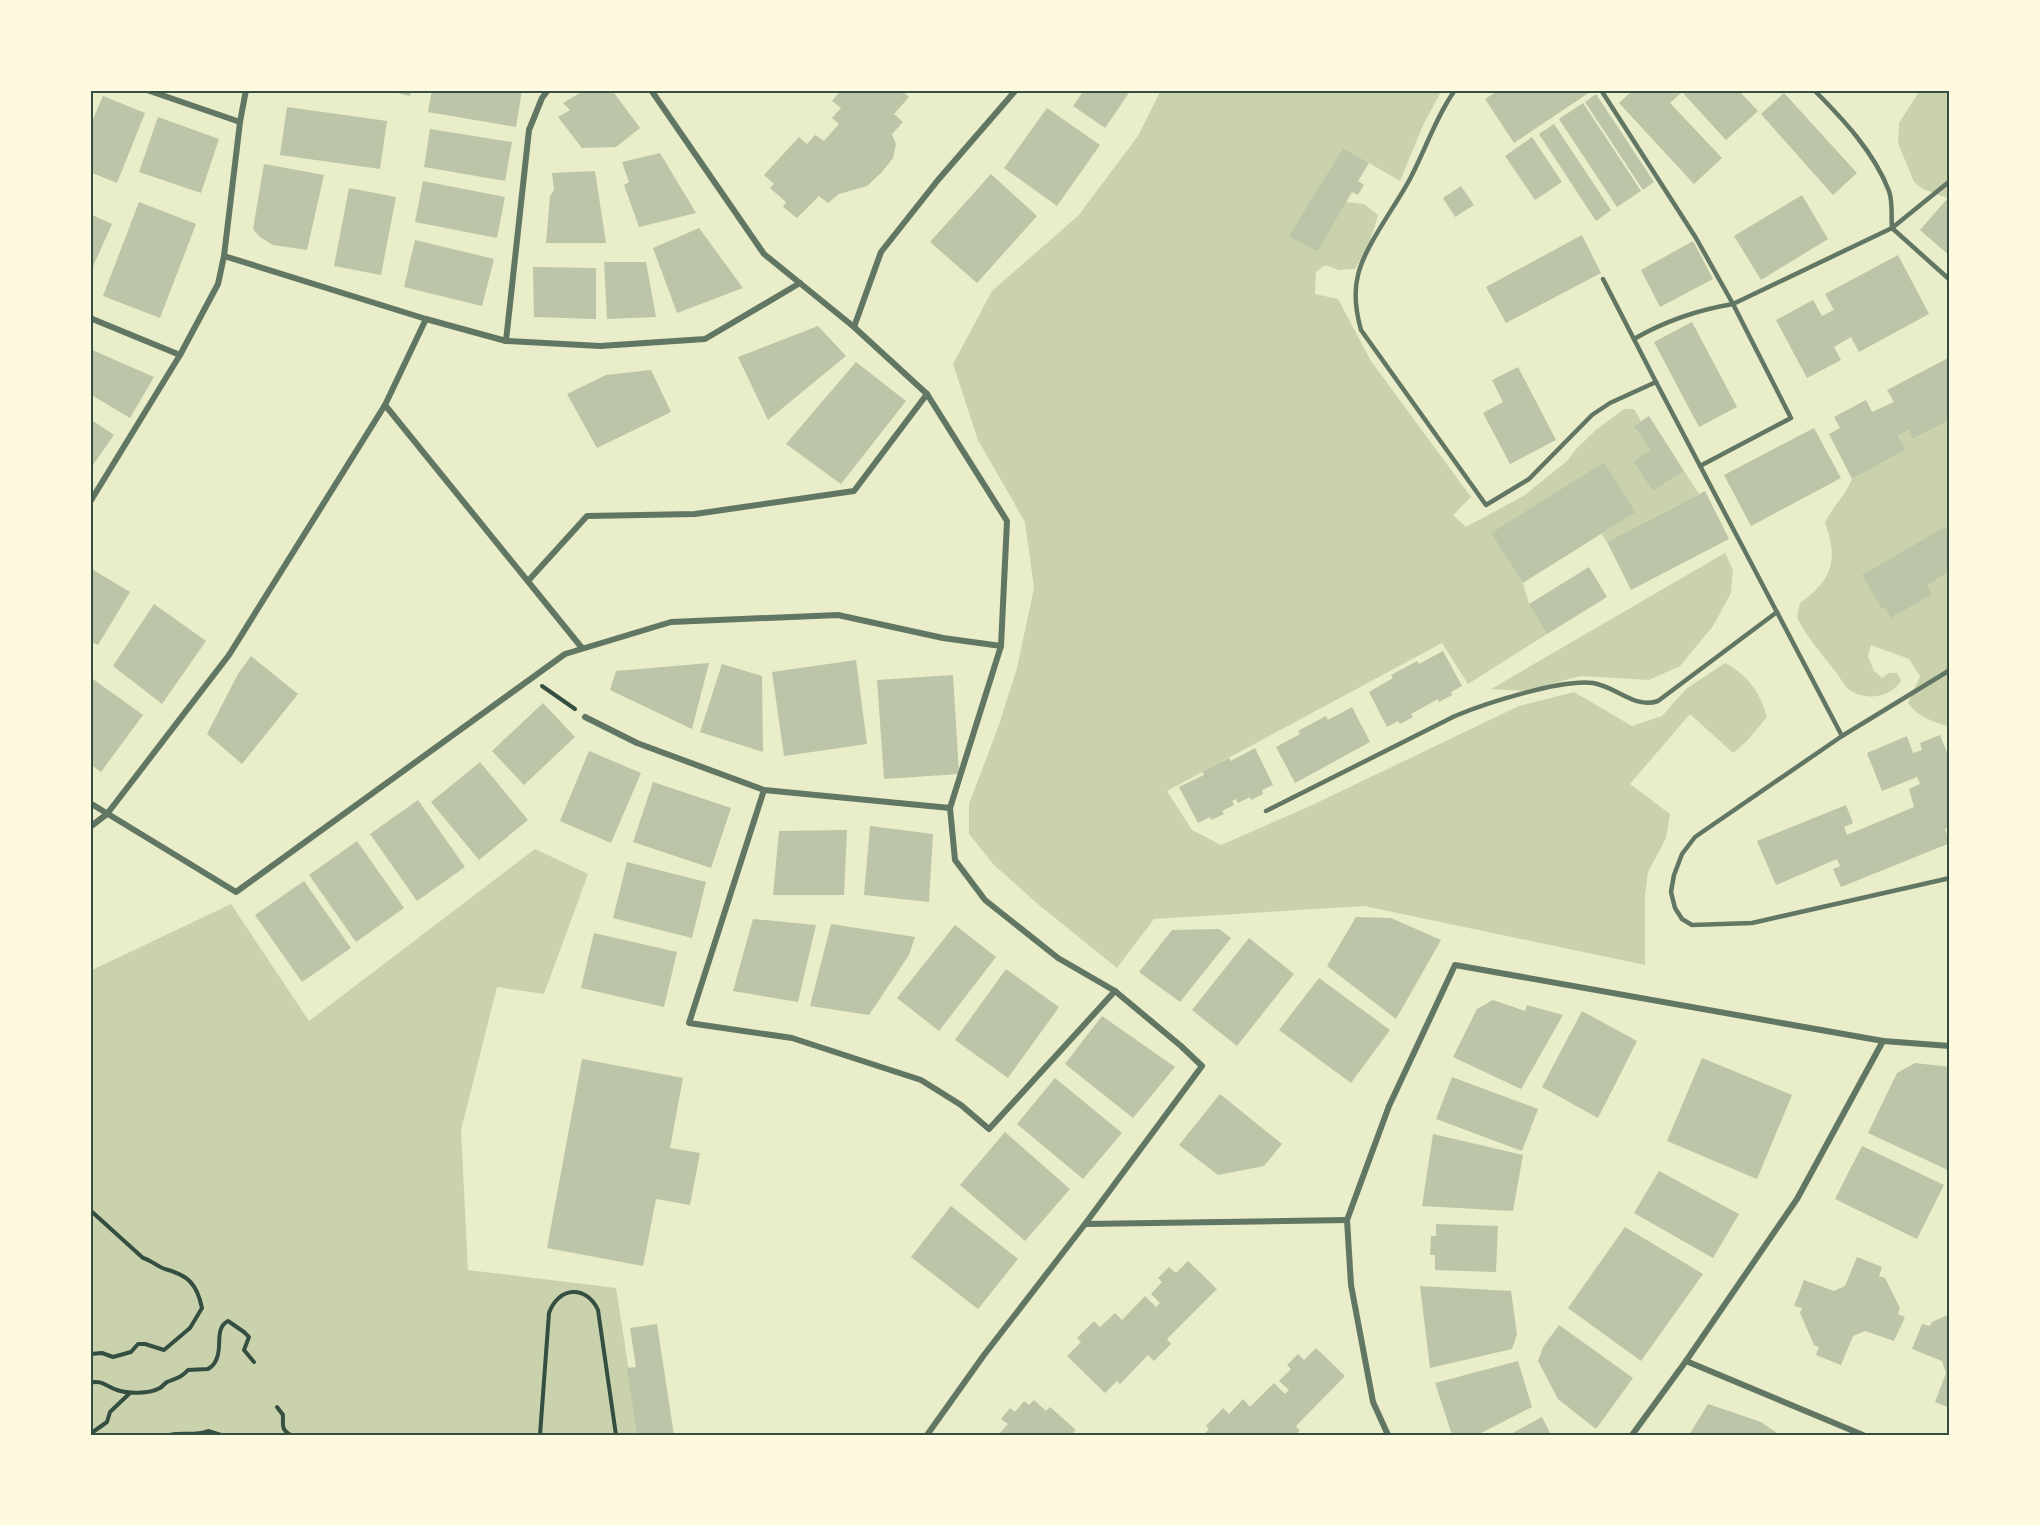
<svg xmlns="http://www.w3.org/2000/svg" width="2040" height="1525" viewBox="0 0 2040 1525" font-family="'PT Sans Narrow',sans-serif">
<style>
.green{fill:#cad2ad}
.building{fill:#bcc5a7}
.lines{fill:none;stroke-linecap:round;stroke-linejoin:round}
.path{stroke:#344e41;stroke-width:4}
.service{stroke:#617663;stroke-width:4.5}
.minor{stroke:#617663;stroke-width:6}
.neatline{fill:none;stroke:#344e41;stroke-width:2}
</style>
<rect width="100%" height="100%" fill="#e9edc9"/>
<g class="green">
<path d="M1161,90h281l-18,33 -24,58 -57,-33 -53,88 26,16 30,-50 18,2 14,11 -9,30 -14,24 -16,1 -14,-5 -9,7 -1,22 23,5 33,62 100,136 -18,18 13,12 59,-32 42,-34 9,-12 21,-20 27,-20h10l7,12 -7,5 16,24 -17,12 20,29 31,-20 15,23 -92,48 -6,-8 35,-22 -32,-50 -112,71 31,50 6,21 18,30 -79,50 -26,-41 -275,148 25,39 29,15 87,-38 211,-101 55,-14 58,34 30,-10 24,-27 39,-26c23,12 35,29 42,54l-21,25 -13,11 -43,-39 -60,70 40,30 -4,24 -18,34 -3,24v69l-281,-59 -210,13 -37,49 -78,-63 -45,-40 -25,-31v-30l30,-79 18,-57 17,-80 -9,-66 -47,-82 -25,-76 39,-73 86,-75 60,-80z"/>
<polygon points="1920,90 1950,90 1950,199 1923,189 1914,182 1898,143 1899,123"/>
<path d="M1950,420v307c-16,-5 -32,-10 -42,-24l12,-27 -11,-17 -38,-14 -3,11 6,15 8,7 7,-5h8l4,8c-10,16 -34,20 -50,10 -6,-4 -11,-13 -15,-19 -14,-17 -28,-34 -39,-54l3,-15c32,-23 39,-43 25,-80 7,-16 21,-28 27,-44l54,-29 -8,-14 11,-6 5,9z"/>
<polygon points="1725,553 1733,570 1731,593 1713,626 1680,666 1649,680 1581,676 1524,691 1491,689"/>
<polygon points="535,849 588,874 544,994 497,987 461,1130 468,1270 616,1288 639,1435 90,1435 90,971 231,904 309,1021"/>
</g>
<g class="building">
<polygon points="386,90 411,90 410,96"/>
<polygon points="432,90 522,90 516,127 428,112"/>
<polygon points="585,90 612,90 640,128 616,147 582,148 558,117 570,110 563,103"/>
<polygon points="841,90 888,90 890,92 901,90 909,97 894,114 903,122 892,134 896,144 893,158 882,172 867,186 839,194 828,203 819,196 797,218 783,207 786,202 770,188 774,184 764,175 799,137 807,144 815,135 824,141 839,124 832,118 841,108 832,101"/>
<polygon points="1084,90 1131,90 1105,128 1073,106"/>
<polygon points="1499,90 1593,90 1514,143 1485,99"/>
<polygon points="1633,90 1738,90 1758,111 1726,140 1682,92 1670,103 1722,158 1694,184 1619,103"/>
<polygon points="1784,93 1857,173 1833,195 1761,114"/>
<polygon points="1596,94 1654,182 1643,190 1585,102"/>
<polygon points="103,96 145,113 117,183 90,172 90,126"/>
<polygon points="1583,103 1641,191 1617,207 1559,119"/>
<polygon points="287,107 387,121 380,169 280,155"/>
<polygon points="1047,108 1100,145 1057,206 1004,168"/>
<polygon points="158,117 219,139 201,193 139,172"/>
<polygon points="1554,124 1611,210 1596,221 1539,134"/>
<polygon points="430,129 512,142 505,181 424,167"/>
<polygon points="1532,137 1562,182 1535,200 1505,156"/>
<polygon points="1343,148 1369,163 1358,181 1364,185 1358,195 1352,192 1317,252 1289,236"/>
<polygon points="660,153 696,213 639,227 624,185 629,182 622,162"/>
<polygon points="264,164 324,175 307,250 273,245 260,237 253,229"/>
<polygon points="595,171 606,243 546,243 550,196 554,190 552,173"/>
<polygon points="991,174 1037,216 977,283 930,242"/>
<polygon points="423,181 505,197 497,238 415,222"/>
<polygon points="1461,186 1474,205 1455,217 1443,198"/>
<polygon points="349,188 396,197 381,275 334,266"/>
<polygon points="1802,195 1828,239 1761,280 1734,236"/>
<polygon points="1948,198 1950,199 1950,256 1920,230"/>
<polygon points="139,202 196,224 160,318 103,296"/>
<polygon points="90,214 112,224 90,273"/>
<polygon points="699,228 743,288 677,313 653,248"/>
<polygon points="1582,235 1601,273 1506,323 1486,287"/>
<polygon points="415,240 494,259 482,306 404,287"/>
<polygon points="1693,241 1713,279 1660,307 1641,270"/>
<polygon points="1898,255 1929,314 1859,352 1851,337 1834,347 1841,360 1807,378 1776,320 1813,300 1822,316 1834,310 1825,294"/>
<polygon points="604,262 646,262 656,317 607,319"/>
<polygon points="533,267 596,268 596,319 534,317"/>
<polygon points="1692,322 1737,407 1699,427 1654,342"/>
<polygon points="818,326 846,356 768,420 738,357"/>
<polygon points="90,349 154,377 130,418 90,394"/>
<polygon points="1950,357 1950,420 1913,439 1909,430 1898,436 1906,450 1852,479 1829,434 1840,428 1834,417 1866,400 1872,412 1894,402 1887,390"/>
<polygon points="856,362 906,401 841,484 786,444"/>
<polygon points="1518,367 1556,440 1510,464 1483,413 1503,402 1492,380"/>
<polygon points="651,370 671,412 597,448 567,394 606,375"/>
<polygon points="1649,416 1684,471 1653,491 1633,462 1650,450 1634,426"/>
<polygon points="90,419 114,435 90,469"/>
<polygon points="1814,428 1841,478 1751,526 1724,475"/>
<polygon points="1604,462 1636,512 1523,583 1491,533"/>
<polygon points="1705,491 1729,539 1631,590 1607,542"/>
<polygon points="1945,527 1950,535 1950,571 1927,585 1932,594 1891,618 1885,607 1882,609 1862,575"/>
<polygon points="1589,567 1607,597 1547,634 1529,604"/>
<polygon points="90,568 130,592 98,645 90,641"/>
<polygon points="154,604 206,641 162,704 113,666"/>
<polygon points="1443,651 1462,686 1451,692 1452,695 1439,702 1438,699 1411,714 1413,717 1400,724 1398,721 1387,727 1369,692 1393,678 1391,675 1417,661 1419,664"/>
<polygon points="251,656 298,694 242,764 207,734 238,674"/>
<polygon points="856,660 867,744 784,756 772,672"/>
<polygon points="709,663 692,729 610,690 616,671"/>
<polygon points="722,664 762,676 763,752 700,732"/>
<polygon points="953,675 959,774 884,779 877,680"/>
<polygon points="90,677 143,715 101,772 90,764"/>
<polygon points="543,703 575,737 524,785 492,751"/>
<polygon points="1352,707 1370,742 1295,783 1276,747 1300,734 1298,731 1326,716 1328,720"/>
<polygon points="1940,735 1950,760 1950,827 1945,829 1950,843 1841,887 1833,869 1840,866 1837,859 1776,885 1757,841 1846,805 1853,823 1844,827 1847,835 1914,807 1909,789 1920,784 1917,777 1882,791 1867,753 1907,736 1913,753 1922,750 1920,743"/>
<polygon points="1255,748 1273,785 1262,790 1263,794 1251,800 1250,797 1238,803 1236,799 1232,801 1234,805 1222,811 1224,814 1211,820 1210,817 1198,823 1179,787 1204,775 1202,772 1229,758 1231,761"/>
<polygon points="589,751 641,773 611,843 560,821"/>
<polygon points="480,762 528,820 479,860 431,802"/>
<polygon points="653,782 731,808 711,868 633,842"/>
<polygon points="418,800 465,867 417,901 370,834"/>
<polygon points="870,826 933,834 929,902 864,895"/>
<polygon points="847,830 844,895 773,895 779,831"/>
<polygon points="357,841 404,908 356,942 309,875"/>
<polygon points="627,862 706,882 692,938 613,918"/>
<polygon points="304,881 351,948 302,982 255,915"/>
<polygon points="1356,917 1391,918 1441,940 1396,1019 1327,966"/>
<polygon points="753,919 816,925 798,1002 733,991"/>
<polygon points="831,924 915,937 909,955 869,1015 810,1006"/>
<polygon points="955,925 996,957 939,1031 897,998"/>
<polygon points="1219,929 1231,938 1180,1002 1139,972 1172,930"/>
<polygon points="594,933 677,952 664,1007 581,988"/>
<polygon points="1249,938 1294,974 1237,1046 1192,1010"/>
<polygon points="1006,969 1059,1007 1008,1078 955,1040"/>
<polygon points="1319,978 1390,1030 1351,1083 1279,1030"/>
<polygon points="1493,1000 1525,1011 1527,1005 1563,1015 1521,1089 1453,1057 1477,1009"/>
<polygon points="1582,1011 1637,1041 1598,1118 1542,1087"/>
<polygon points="1102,1016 1175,1067 1133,1118 1065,1064"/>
<polygon points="1702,1058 1792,1095 1757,1179 1667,1141"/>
<polygon points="582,1059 683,1078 670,1148 700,1153 690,1205 656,1199 643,1266 547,1248"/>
<polygon points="1915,1063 1950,1067 1950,1171 1868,1133 1897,1073"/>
<polygon points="1452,1077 1538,1109 1522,1151 1436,1119"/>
<polygon points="1055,1078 1122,1133 1083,1179 1017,1124"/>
<polygon points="1220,1094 1282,1144 1264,1166 1218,1175 1179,1145"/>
<polygon points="1005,1132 1070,1189 1025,1241 960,1185"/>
<polygon points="1433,1134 1523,1155 1513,1211 1422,1206"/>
<polygon points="1862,1146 1944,1185 1917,1239 1835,1199"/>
<polygon points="1659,1171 1739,1214 1713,1258 1634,1213"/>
<polygon points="951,1206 1018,1259 978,1309 911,1257"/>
<polygon points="1436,1224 1498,1226 1496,1272 1435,1270 1435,1255 1430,1255 1431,1236 1436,1236"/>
<polygon points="1625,1227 1703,1274 1641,1361 1568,1308"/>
<polygon points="1857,1257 1882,1267 1879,1276 1885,1278 1900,1308 1898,1314 1905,1317 1894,1341 1865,1331 1853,1336 1841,1365 1816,1355 1819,1347 1814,1345 1800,1313 1802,1308 1794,1306 1804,1280 1834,1291 1845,1286"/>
<polygon points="1188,1261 1217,1289 1167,1339 1171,1344 1154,1361 1148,1355 1120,1384 1117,1381 1105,1393 1067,1356 1081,1342 1077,1338 1094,1321 1100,1327 1115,1313 1122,1320 1145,1296 1156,1307 1160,1303 1151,1294 1162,1282 1158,1278 1169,1267 1176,1273"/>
<polygon points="1420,1286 1511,1291 1517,1334 1512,1349 1430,1368"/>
<polygon points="1950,1314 1950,1408 1935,1402 1946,1373 1942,1361 1912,1349 1922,1324 1930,1326 1932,1322"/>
<polygon points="657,1324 674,1435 637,1435 627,1368 636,1367 630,1328"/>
<polygon points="1559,1325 1633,1378 1596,1429 1558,1399 1538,1361 1543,1347"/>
<polygon points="1316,1348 1345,1376 1296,1426 1300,1431 1295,1435 1203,1435 1209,1429 1206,1426 1223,1408 1229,1414 1243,1399 1250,1407 1274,1383 1285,1394 1289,1390 1279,1381 1291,1369 1287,1365 1298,1354 1304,1360"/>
<polygon points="1518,1361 1532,1407 1477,1435 1452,1435 1435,1383"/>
<polygon points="1034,1400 1046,1411 1050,1407 1076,1430 1071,1435 1032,1435 1030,1433 1028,1435 1003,1435 1000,1433 1008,1424 1001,1419 1010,1408 1015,1412 1024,1401 1029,1405"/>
<polygon points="1708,1404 1761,1422 1780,1435 1689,1435"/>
<polygon points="1542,1417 1551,1435 1509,1435"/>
</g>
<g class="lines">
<g class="path">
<polyline points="542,686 575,709"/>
<path d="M90,1210l53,48c8,2 15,9 22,11 23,6 32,15 37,39l-12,20 -26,22 -19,-6h-7l-7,8 -18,5 -11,-4 -12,1"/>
<path d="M90,1383c11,-4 17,4 27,7 12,4 32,4 43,-2 3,-2 4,-4 7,-6 9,-4 14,-4 21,-12l20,-1c3,-2 6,-4 7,-7 9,-13 -2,-33 13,-41l16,11 5,5 -5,13 10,12"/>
<path d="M277,1407l6,8c0,10 -2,15 8,20"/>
<polyline points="90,1434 107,1422 110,1412 130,1393"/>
<path d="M169,1435c14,-3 26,1 39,-4l13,4"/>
<path d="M540,1435l9,-122c9,-26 37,-29 49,-3l18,125"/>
</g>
<g class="service">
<path d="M1455,90c-19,27 -29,58 -44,87 -15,29 -46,68 -53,98 -5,19 -2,37 3,55l125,175 43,-26 63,-64 18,-12 46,-21"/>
<polyline points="1601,90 1696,238 1733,304 1892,228 1950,181"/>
<path d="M1814,90c29,29 60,62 75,101 4,11 2,26 3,37l58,52"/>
<polyline points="1603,279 1656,382 1842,736"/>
<path d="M1634,339c31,-18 63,-29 99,-35l58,114 -91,48"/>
<polyline points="1950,670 1842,736 1695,837 1682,854 1674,875 1671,892 1675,908 1682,919 1692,925 1752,923 1950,878"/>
<path d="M1266,811l189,-95c31,-13 106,-37 138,-33 24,4 42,26 65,18l119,-89"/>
</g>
<g class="minor">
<polyline points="147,90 240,122"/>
<polyline points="651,90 764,254 854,327 927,394 1007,521 1001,646 950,808 955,860 985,900 1058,958 1115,991 1181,1046 1202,1066 1085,1224"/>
<polyline points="224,256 426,319 506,341 600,346 705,339 800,283"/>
<polyline points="90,318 180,355"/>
<polyline points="854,327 881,252 938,180 1016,90"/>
<polyline points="506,341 529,130 542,98 548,90"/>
<polyline points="385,405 582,648"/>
<polyline points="90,502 180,355 218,284 224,256 240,122 246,90"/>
<polyline points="528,581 587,516 695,514 854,491 927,394"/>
<polyline points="585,717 637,743 764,790 950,808"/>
<polyline points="764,790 689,1023 792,1038 921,1080 961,1105 989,1129 1115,991"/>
<polyline points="90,803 236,892 565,654 671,622 838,615 943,638 1001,646"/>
<polyline points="90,827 107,814 229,655 385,405 426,319"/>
<polyline points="1686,1361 1863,1435"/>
<polyline points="927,1435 984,1355 1085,1224 1347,1220"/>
<polyline points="1388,1435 1373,1402 1351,1285 1347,1220 1389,1106 1455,965 1883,1041 1950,1046"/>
<polyline points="1632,1435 1686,1361 1797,1199 1883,1041"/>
</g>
</g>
<rect width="2040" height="1525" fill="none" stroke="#fefae0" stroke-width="183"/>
<rect x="92" y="92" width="1856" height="1342" class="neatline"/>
</svg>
